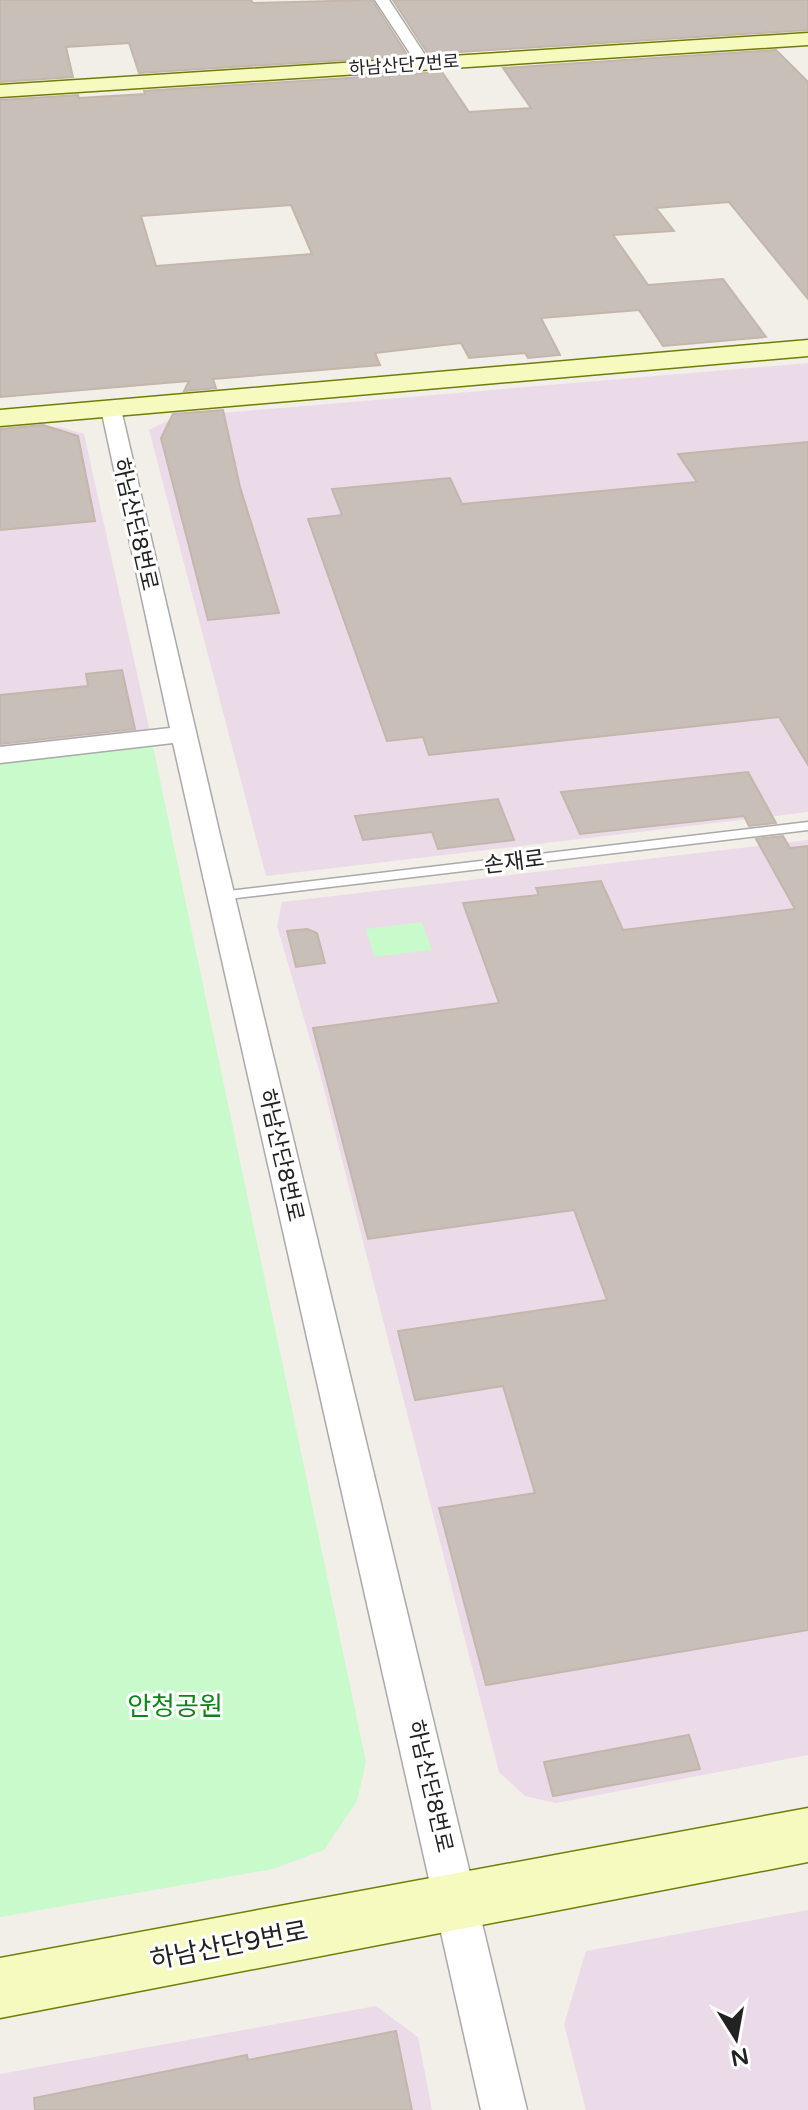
<svg xmlns="http://www.w3.org/2000/svg" width="808" height="2110" viewBox="0 0 808 2110" font-family="'Varela Round','Noto Sans KR',sans-serif">
<style>
.industrial{fill:#ebdbe8}
.park{fill:#c8facc}
.building{fill:#c7bfb8;stroke:#c4b6ab;stroke-width:2;fill-rule:evenodd}
.lines{fill:none;stroke-linecap:round;stroke-linejoin:round}
.lane-casing{stroke:#a9a9a9;stroke-width:3}
.street-casing{stroke:#a9a9a9;stroke-width:3}
.secondary-casing{stroke:#707d05;stroke-width:3}
.lane{fill:#fff;fill-rule:evenodd}
.street{fill:#fff;fill-rule:evenodd}
.secondary{fill:#f7fabf;fill-rule:evenodd}
.labels{text-anchor:middle;stroke-width:6;stroke-linejoin:round;paint-order:stroke}
.far-street-label{font-size:18px;fill:#222;stroke:#fff}
.street-label{font-size:22px;fill:#222;stroke:#fff}
.near-park-label{font-size:26px;fill:#0c8416;stroke:#fff}
.near-street-label{font-size:26px;fill:#222;stroke:#fff}
</style>
<rect width="100%" height="100%" fill="#f2efe9"/>
<g class="industrial">
<polygon points="808,363 808,812 266,876 149,430 175,417"/>
<polygon points="60,427 84,434 150,732 0,749 0,433"/>
<polygon points="808,840 808,1755 556,1803 525,1796 499,1772 319,1070 277,926 282,902"/>
<polygon points="808,1910 808,2110 586,2110 564,2024 586,1951"/>
<polygon points="376,2006 418,2037 432,2110 0,2110 0,2074"/>
</g>
<g class="park">
<polygon points="150,732 366,1762 357,1801 324,1850 273,1869 0,1917 0,749"/>
<polygon points="422,922 432,950 374,957 366,929"/>
</g>
<g class="building">
<polygon points="0,0 251,0 253,3 372,0 408,56 139,73 129,43 66,47 73,77 0,82"/>
<polygon points="393,0 808,0 808,30 428,54"/>
<path d="M776,50l32,32v217l-79,-97 -73,6 18,23 -61,4 35,50 75,-6 43,58 -103,9 -24,-36 -98,8 19,37 -32,3 -3,-5 -56,5 -8,-15 -86,10 5,12 -167,14 3,9 -32,3 5,-10 -189,16v-297l78,-5 1,3 66,-4 -1,-3 298,-19 27,40 62,-4 -28,-40zM291,205l21,49 -156,12 -15,-50z"/>
<polygon points="223,410 240,487 279,613 208,620 161,438 173,414"/>
<polygon points="43,425 78,436 95,521 0,530 0,429"/>
<polygon points="808,442 808,765 779,717 429,755 423,737 387,741 308,519 342,515 332,489 450,478 462,504 697,482 678,454"/>
<polygon points="122,670 135,729 0,744 0,695 88,686 86,674"/>
<polygon points="748,772 776,823 749,826 744,816 580,834 561,792"/>
<polygon points="498,799 514,840 438,849 432,832 363,840 355,816"/>
<polygon points="783,836 790,848 808,846 808,1630 486,1685 439,1508 535,1493 503,1386 415,1400 398,1331 607,1300 574,1210 368,1239 313,1028 499,1003 463,903 539,895 536,888 601,881 623,930 795,909 756,839"/>
<polygon points="307,929 317,933 325,963 296,967 287,931"/>
<polygon points="689,1735 700,1769 553,1796 544,1762"/>
<polygon points="396,2031 412,2110 35,2110 34,2098 247,2055 248,2060"/>
</g>
<g class="lines">
<g class="lane-casing">
<polygon id="lane" points="808,822 808,830 220,900 213,896 220,892"/>
</g>
<g class="street-casing">
<g id="street">
<polygon points="375,0 389,0 431,64 429,67 419,67"/>
<polygon points="111,403 121,409 220,835 527,2110 481,2110 173,743 0,763 0,747 170,728 101,409"/>
</g>
</g>
<g class="secondary-casing">
<g id="secondary">
<polygon points="808,33 808,45 0,97 0,85"/>
<polygon points="808,340 808,356 0,426 0,410"/>
<polygon points="808,1808 808,1862 0,2018 0,1958"/>
</g>
</g>
<use href="#lane" class="lane"/>
<use href="#street" class="street"/>
<use href="#secondary" class="secondary"/>
</g>
<g class="labels">
<g class="far-street-label">
<text transform="translate(404 65) rotate(-4)" y="6">하남산단7번로</text>
</g>
<g class="street-label">
<text transform="translate(136 524) rotate(77)" y="8">하남산단8번로</text>
<text transform="translate(514 861) rotate(-7)" y="8">손재로</text>
<text transform="translate(282 1155) rotate(77)" y="8">하남산단8번로</text>
<text transform="translate(431 1786) rotate(77)" y="8">하남산단8번로</text>
</g>
<g class="near-park-label">
<text x="175" y="1715">안청공원</text>
</g>
<g class="near-street-label">
<text transform="translate(229 1945) rotate(-11)" y="9">하남산단9번로</text>
</g>
</g>
<g transform="translate(736 2038) rotate(169)" stroke="#ffffff" stroke-width="6" paint-order="stroke">
<path d="M0-6L14 30L0 20L-14 30Z" fill="#222222"/>
<text y="-12" font-size="22" font-weight="bold" text-anchor="middle" fill="#222222">N</text>
</g>
</svg>
